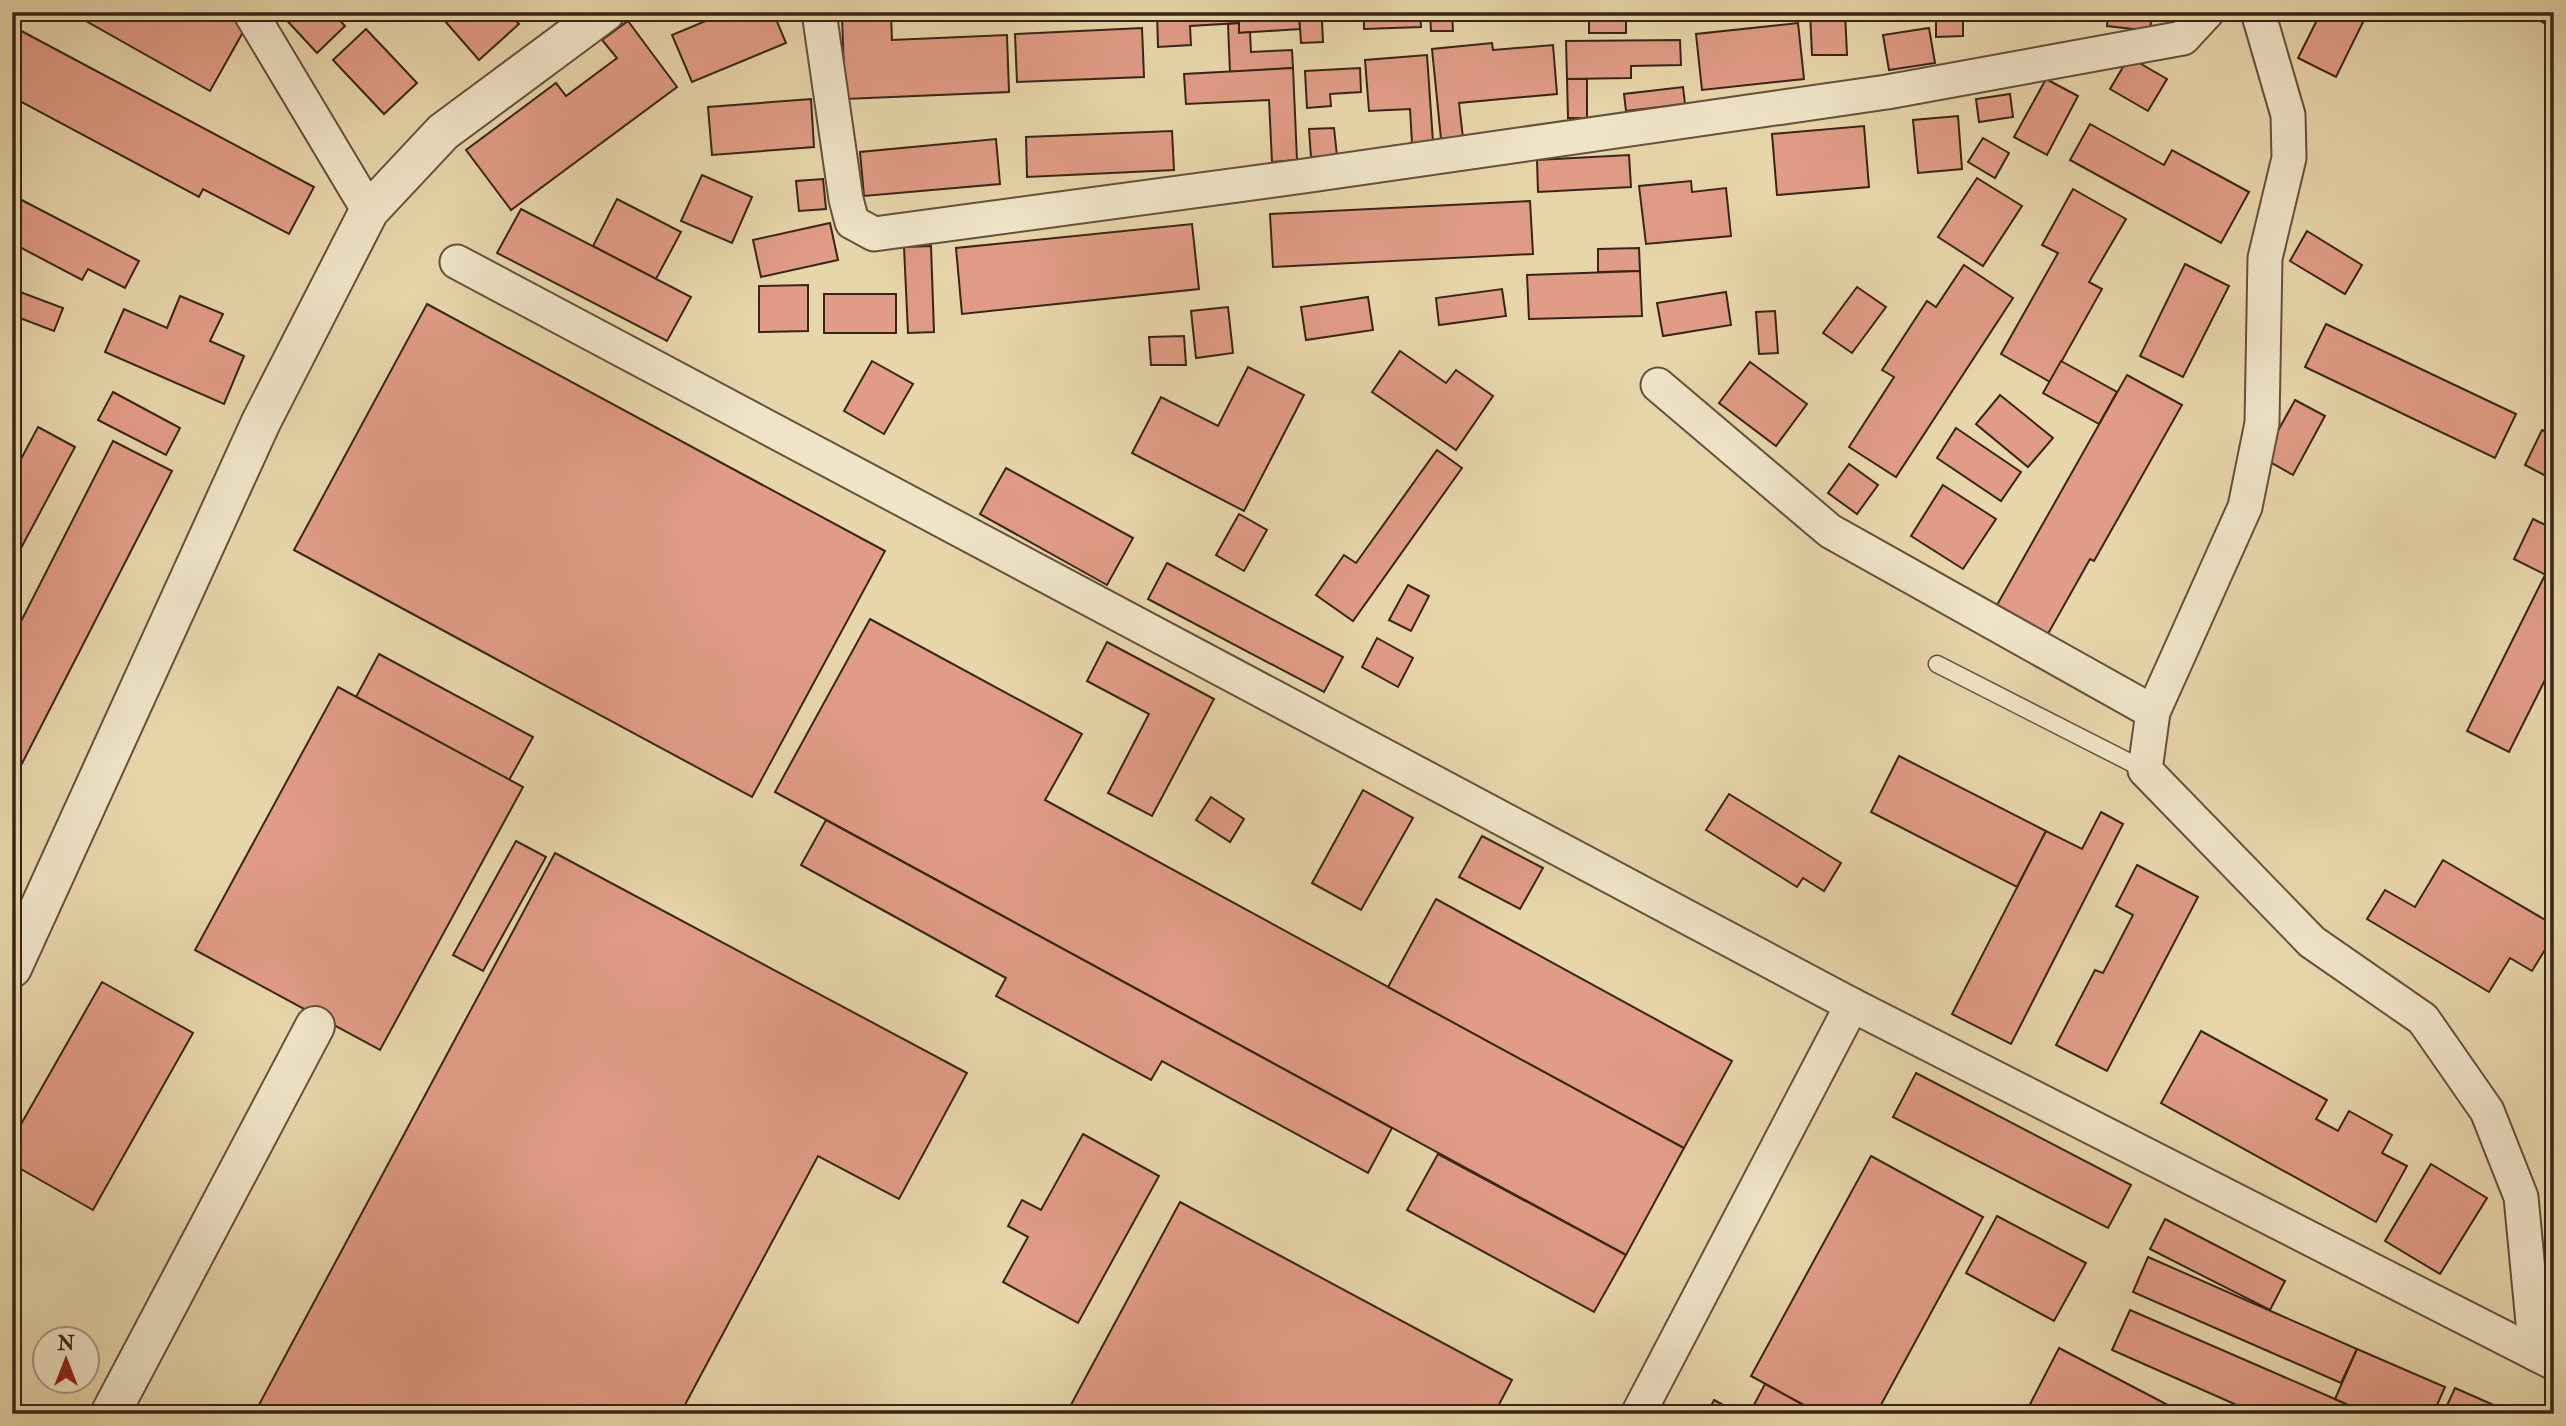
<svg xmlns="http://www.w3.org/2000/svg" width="2566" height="1426" viewBox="0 0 2566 1426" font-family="'IM FELL Double Pica',serif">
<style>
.building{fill:#e19c87;stroke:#382517;stroke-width:2}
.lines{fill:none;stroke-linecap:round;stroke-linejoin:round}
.service-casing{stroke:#64513c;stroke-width:19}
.minor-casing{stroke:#64513c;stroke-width:37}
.tertiary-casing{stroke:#64513c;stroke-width:42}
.service{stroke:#f0e4c8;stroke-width:16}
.minor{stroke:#f0e4c8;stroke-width:33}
.tertiary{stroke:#f0e4c8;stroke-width:38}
</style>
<rect width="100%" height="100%" fill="#e8d6ab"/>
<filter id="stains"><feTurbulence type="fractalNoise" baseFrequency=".00286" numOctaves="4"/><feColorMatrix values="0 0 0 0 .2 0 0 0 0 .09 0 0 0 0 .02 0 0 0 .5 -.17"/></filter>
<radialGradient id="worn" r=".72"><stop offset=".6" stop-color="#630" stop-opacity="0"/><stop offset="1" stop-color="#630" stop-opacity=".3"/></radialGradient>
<g class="building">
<polygon points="70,12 225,12 247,25 210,91"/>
<polygon points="279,12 332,12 345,26 317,53"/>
<polygon points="437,12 508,12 519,24 479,60"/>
<polygon points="727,12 773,12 786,43 692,82 672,35"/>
<polygon points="1157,12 1238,12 1239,23 1190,26 1191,45 1158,47"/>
<polygon points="1238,12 1299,12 1300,29 1239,33"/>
<polygon points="1299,12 1356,12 1356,20 1322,21 1323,42 1301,43"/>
<polygon points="1364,12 1420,12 1421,27 1364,29"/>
<polygon points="1430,12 1452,12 1453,31 1431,31"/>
<rect x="1589" y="12" width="37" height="21"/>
<polygon points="1716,12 1745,12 1745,19 1716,21"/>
<polygon points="1810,12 1845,12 1847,55 1812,55"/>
<polygon points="1936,12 1963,12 1963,36 1936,37"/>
<polygon points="2108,12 2152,12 2150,31 2107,26"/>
<polygon points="2321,12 2358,12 2366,16 2336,77 2298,58"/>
<polygon points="2523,12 2554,12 2554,28"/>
<polygon points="891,15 892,40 1007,35 1009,92 845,99 842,17"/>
<polygon points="628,21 677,87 511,210 466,150 556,83 566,96 617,58 602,40"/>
<polygon points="1239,23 1239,33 1250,32 1251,52 1292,50 1293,68 1230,72 1228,24"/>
<polygon points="1798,23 1804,79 1702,90 1696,34"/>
<polygon points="12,26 314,187 289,234 203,189 199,197 12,97"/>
<polygon points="1142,28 1144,77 1017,82 1015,34"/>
<polygon points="1929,28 1935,63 1889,70 1883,35"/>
<polygon points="366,29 417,83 384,114 333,60"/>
<polygon points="1680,40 1681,65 1631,66 1631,78 1567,79 1566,41"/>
<polygon points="1492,43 1493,50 1553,45 1557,94 1459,103 1463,138 1441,139 1432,49"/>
<polygon points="1427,55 1433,142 1412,143 1410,109 1369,111 1365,60"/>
<polygon points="2129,57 2167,79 2148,111 2110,89"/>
<polygon points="1293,68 1297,160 1272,162 1269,100 1186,104 1184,74"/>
<polygon points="1360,68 1361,92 1330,94 1331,106 1307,108 1305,71"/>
<polygon points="1567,79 1587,79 1587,118 1568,118"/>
<polygon points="2046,79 2078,96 2047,155 2014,137"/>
<polygon points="1683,87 1685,104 1626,111 1624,94"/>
<polygon points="2010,94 2013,117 1979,122 1976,99"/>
<polygon points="811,99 814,147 712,155 708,107"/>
<polygon points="1958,116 1962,169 1918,173 1913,120"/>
<polygon points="2090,124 2164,165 2172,150 2249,192 2221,243 2070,160"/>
<polygon points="1864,126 1869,187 1777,195 1772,134"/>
<polygon points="1334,128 1337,156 1311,157 1309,129"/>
<polygon points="1172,131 1174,170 1027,177 1026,137"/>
<polygon points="1983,138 2009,153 1995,178 1968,162"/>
<polygon points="996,139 1000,184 864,196 860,152"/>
<polygon points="1629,155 1631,187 1538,192 1537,160"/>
<polygon points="702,175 752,197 732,243 681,221"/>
<polygon points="1977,178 2022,206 1983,266 1938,237"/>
<polygon points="823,179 826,209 799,211 796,181"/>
<polygon points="1691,181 1692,192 1726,188 1731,236 1646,244 1639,186"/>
<polygon points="2073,189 2126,219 2089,282 2102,289 2050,382 2001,354 2058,253 2042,245"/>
<polygon points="12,195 139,261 125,288 88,269 82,280 12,243"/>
<polygon points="617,199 681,232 656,279 593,246"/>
<polygon points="1530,201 1533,254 1273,267 1270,214"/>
<polygon points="521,209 691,297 667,341 497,253"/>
<polygon points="830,223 838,260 761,277 753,240"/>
<polygon points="1192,224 1199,289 962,314 956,248"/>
<polygon points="2307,231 2362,265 2345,294 2290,261"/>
<polygon points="931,246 934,332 908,333 904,247"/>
<polygon points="1639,248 1640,271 1598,272 1598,249"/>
<polygon points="2185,264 2229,286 2183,377 2140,356"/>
<polygon points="1964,265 2013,298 1896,477 1849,447 1894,377 1882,370 1927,301 1936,307"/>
<polygon points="1640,271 1642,316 1529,319 1527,275"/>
<polygon points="808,285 808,331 759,332 759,286"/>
<polygon points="1857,287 1886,307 1852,353 1823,333"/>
<polygon points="12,289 63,308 54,331 12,315"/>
<polygon points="1502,289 1506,316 1439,325 1436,298"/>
<polygon points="1726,292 1731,325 1663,336 1657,303"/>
<rect x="824" y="294" width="72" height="39"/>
<polygon points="180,296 223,314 210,341 244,356 224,404 105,352 124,309 167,328"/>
<polygon points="1368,297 1373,330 1306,340 1301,307"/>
<polygon points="427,304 885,551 752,797 294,550"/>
<polygon points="1228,307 1233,353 1196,358 1191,311"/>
<polygon points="1775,311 1778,353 1759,354 1756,312"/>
<polygon points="2326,324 2516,414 2495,458 2305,367"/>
<polygon points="1184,336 1186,365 1151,365 1149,337"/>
<polygon points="1400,351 1446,383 1456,370 1493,396 1456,450 1372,392"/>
<polygon points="872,361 913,384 884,434 844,411"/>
<polygon points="2061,361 2117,392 2099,424 2043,393"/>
<polygon points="1750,362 1807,404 1776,446 1719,403"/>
<polygon points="1248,367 1304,395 1244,511 1132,453 1161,397 1218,426"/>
<polygon points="2127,375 2182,405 2094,561 2090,559 2044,641 1993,612"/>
<polygon points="113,392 180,428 166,455 98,420"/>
<polygon points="2000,395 2053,438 2028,467 1976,424"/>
<polygon points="2295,400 2325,416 2293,475 2263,458"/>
<polygon points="38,427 75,447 12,565 12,476"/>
<polygon points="1956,428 2021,472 2001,501 1937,458"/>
<polygon points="2542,430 2554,436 2554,480 2525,465"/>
<polygon points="113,441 172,471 12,783 12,639"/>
<polygon points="1437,450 1462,468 1353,621 1316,595 1344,555 1356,563"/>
<polygon points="1849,464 1878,485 1857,514 1828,493"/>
<polygon points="1006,468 1133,538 1107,585 980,514"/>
<polygon points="1943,485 1996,519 1963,569 1911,536"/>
<polygon points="1239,514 1267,530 1244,571 1216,555"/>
<polygon points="2533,519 2554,529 2554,579 2514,559"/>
<polygon points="1167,563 1343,657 1324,692 1148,599"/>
<polygon points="2545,575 2554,579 2554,662 2509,752 2467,731"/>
<polygon points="1408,585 1429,596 1411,631 1389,620"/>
<polygon points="870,619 1082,734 1045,800 1684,1148 1626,1255 775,792"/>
<polygon points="1377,638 1413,658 1398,687 1362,667"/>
<polygon points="1107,642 1214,699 1152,816 1108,793 1149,714 1087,681"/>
<polygon points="379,654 533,737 509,780 356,697"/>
<polygon points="338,687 523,787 380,1050 195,950"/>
<polygon points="1899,756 2046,831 2017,887 1871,812"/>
<polygon points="1363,790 1413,818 1361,910 1312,883"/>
<polygon points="1729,794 1841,863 1824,891 1803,878 1797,887 1706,830"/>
<polygon points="1211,797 1244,819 1230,842 1196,820"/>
<polygon points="2101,812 2123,824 2011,1044 1952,1014 2046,831 2082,849"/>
<polygon points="826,820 1392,1128 1368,1173 1162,1061 1151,1080 996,996 1006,978 801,865"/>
<polygon points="1482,836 1543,868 1520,909 1459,877"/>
<polygon points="516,841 546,857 483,971 453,955"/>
<polygon points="555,853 967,1073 899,1199 818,1156 680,1414 254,1414"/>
<polygon points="2443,860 2554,925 2554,935 2532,971 2510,958 2489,992 2367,919 2385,890 2415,907"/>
<polygon points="2137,865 2198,897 2107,1071 2056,1045 2095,970 2103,973 2133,915 2116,906"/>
<polygon points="1436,899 1732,1061 1684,1148 1388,987"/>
<polygon points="102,982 193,1033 93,1210 12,1164 12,1140"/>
<polygon points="2201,1031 2327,1100 2316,1119 2338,1131 2349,1111 2392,1135 2382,1153 2407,1166 2376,1222 2161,1103"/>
<polygon points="1916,1073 2131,1185 2108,1228 1893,1117"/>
<polygon points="1083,1134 1159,1176 1078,1323 1003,1282 1028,1237 1008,1226 1022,1200 1041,1210"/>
<polygon points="1438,1154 1626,1255 1594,1312 1407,1210"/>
<polygon points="1871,1156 1983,1217 1876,1414 1820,1414 1751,1376"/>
<polygon points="2431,1164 2487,1198 2440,1274 2385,1241"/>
<polygon points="1180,1202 1512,1380 1494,1414 1066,1414"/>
<polygon points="1997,1216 2086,1263 2054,1321 1966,1273"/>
<polygon points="2165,1219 2285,1281 2270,1310 2150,1249"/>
<polygon points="2148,1257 2357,1349 2341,1383 2133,1292"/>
<polygon points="2130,1310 2335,1399 2368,1414 2257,1414 2112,1350"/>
<polygon points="2059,1348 2185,1414 2025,1414"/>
<polygon points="2357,1349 2445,1387 2433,1414 2368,1414 2335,1399"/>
<polygon points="1765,1384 1820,1414 1749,1414"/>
<polygon points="2455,1388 2514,1414 2443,1414"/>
<polygon points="1714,1400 1740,1414 1707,1414"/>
</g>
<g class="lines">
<g class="service-casing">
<polyline id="service" points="1937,664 2145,770"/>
</g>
<g class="minor-casing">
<g id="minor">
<polyline points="250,12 369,211"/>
<polyline points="819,12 846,199 852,222 874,234 1304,176 1887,92 2183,38 2207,12"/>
<polyline points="2258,12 2288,115 2289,158 2265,258 2262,423 2245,507 2153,712 2145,770 2312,942 2423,1019 2487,1111 2521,1197 2536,1354"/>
<polyline points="457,262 1852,1005 2554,1363"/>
<polyline points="1658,385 1830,531 2153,712"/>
<polyline points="1638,1414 1852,1005"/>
</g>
</g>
<g class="tertiary-casing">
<g id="tertiary">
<polyline points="12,968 261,422 369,211 443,132 605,12"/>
<polyline points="110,1414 315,1026"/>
</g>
</g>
<use href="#service" class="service"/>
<use href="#minor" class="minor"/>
<use href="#tertiary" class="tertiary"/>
</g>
<rect width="2566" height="1426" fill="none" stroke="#e8d6ab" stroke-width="42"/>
<rect x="14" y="14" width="2538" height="1398" fill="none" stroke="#382517" stroke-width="3.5"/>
<rect x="21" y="21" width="2524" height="1384" fill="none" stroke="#382517" stroke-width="2"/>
<g transform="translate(66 1360)"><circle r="33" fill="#f0e4c8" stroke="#a69881" stroke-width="2"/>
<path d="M0-5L12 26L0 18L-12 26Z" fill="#8f2418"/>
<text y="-10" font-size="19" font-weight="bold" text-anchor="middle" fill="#382517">N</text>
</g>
<rect width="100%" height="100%" filter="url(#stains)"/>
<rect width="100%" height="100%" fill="url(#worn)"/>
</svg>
